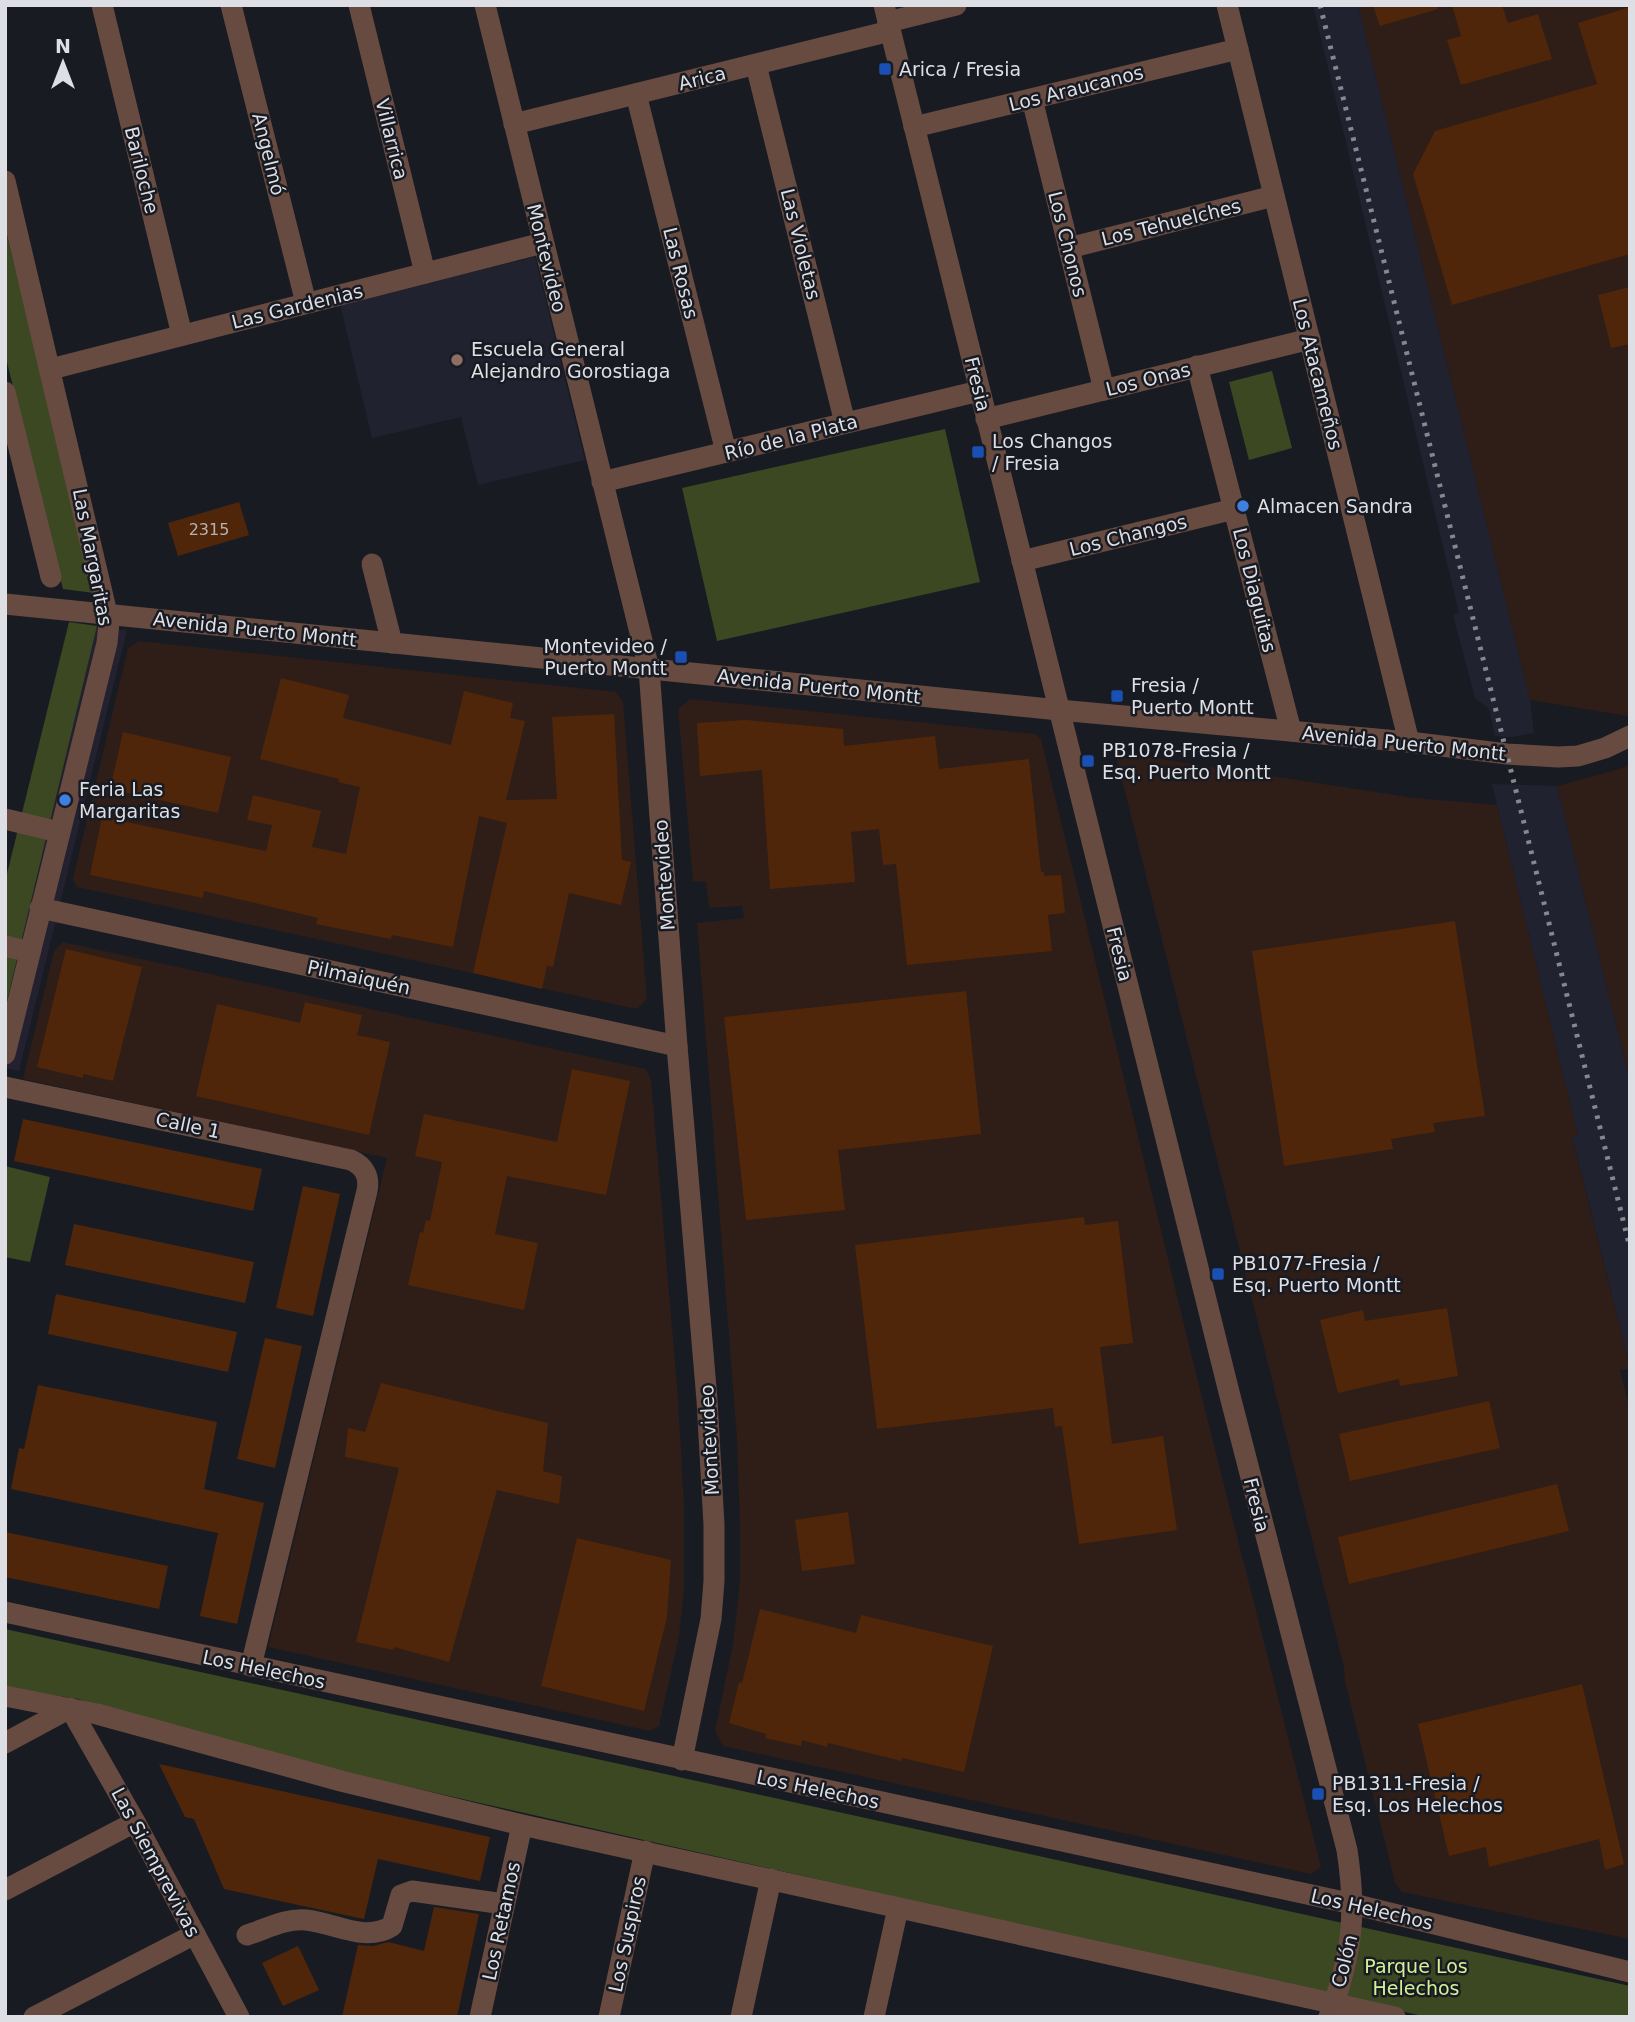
<svg xmlns="http://www.w3.org/2000/svg" width="1635" height="2022" viewBox="0 0 1635 2022" font-family="'DejaVu Sans',sans-serif">
<style>
.commercial{fill:#23202f}
.industrial{fill:#2f1d17}
.built{fill:#202230}
.green{fill:#3b4821}
.building{fill:#50260a}
.lines{fill:none;stroke-linecap:round;stroke-linejoin:round}
.minor{stroke:#674b41;stroke-width:21}
.rail{stroke:#86888f;stroke-width:5;stroke-dasharray:3.5 7;stroke-linecap:butt}
.transit-dot{fill:#1a4fb4;stroke:#191b23;stroke-width:2.5}
.education-dot{fill:#8d6e63;stroke:#191b23;stroke-width:2.5}
.shop-dot{fill:#3f7fe0;stroke:#191b23;stroke-width:2.5}
.labels{text-anchor:middle;stroke-width:5;stroke-linejoin:round;paint-order:stroke}
.number-label{font-size:16px;fill:#bab1ae}
.poi-label{font-size:19px;fill:#dedfe5;stroke:#191b23;text-anchor:start}
.street-label{font-size:19px;fill:#dedfe5;stroke:#191b23}
.park-label{font-size:19px;fill:#d2f295;stroke:#191b23}
</style>
<rect width="100%" height="100%" fill="#191b23"/>
<polygon class="commercial" points="87,628 127,630 19,1071 5,1068 5,971"/>
<g class="industrial">
<polygon points="1358,5 1630,5 1628,716 1530,700"/>
<polygon points="139,641 616,692 623,702 647,999 637,1009 77,887 73,878 128,648"/>
<polygon points="690,699 1036,734 1041,739 1202,1398 1321,1867 1311,1874 723,1746 715,1731 733,1644 740,1581 740,1527 737,1439 697,923 744,918 742,906 709,908 706,882 693,881 678,709"/>
<polygon points="1115,752 1415,798 1497,805 1578,1135 1572,1137 1630,1367 1630,1369 1620,1370 1630,1410 1630,1939 1402,1892 1395,1883 1345,1681 1344,1668"/>
<polygon points="1630,764 1630,1082 1557,786 1623,768"/>
<polygon points="63,942 646,1069 651,1080 678,1398 684,1505 684,1590 679,1636 659,1726 650,1731 268,1647 387,1158 23,1079 54,951"/>
</g>
<g class="built">
<polygon points="1313,5 1358,5 1530,700 1534,733 1512,737 1495,736 1489,709 1475,698 1453,615 1459,613"/>
<polygon points="535,257 585,460 478,485 461,417 372,438 340,304"/>
<polygon points="1492,784 1557,786 1630,1082 1630,1367 1572,1136 1578,1135"/>
</g>
<g class="green">
<polygon points="5,228 94,593 63,589 5,354"/>
<polygon points="1272,371 1292,448 1249,460 1229,382"/>
<polygon points="945,429 980,582 717,641 682,488"/>
<polygon points="69,622 97,626 5,1009 5,882"/>
<polygon points="5,1166 50,1177 30,1262 5,1257"/>
<polygon points="5,1629 1630,1986 1630,2017 1427,2017 237,1748 78,1699 5,1687"/>
</g>
<g class="building">
<polygon points="1373,5 1437,5 1438,9 1380,26"/>
<polygon points="1452,5 1502,5 1508,23 1538,14 1552,59 1461,85 1447,40 1461,36"/>
<polygon points="1630,7 1630,254 1452,305 1413,174 1435,131 1597,84 1578,23"/>
<polygon points="1630,287 1630,344 1611,348 1598,295"/>
<polygon points="239,502 249,535 178,556 168,523"/>
<polygon points="281,678 349,695 343,718 451,745 464,691 513,703 510,718 525,721 506,800 557,799 552,717 614,714 622,860 631,862 621,905 569,893 553,967 547,966 542,989 473,973 507,823 479,816 453,947 392,935 391,939 316,924 318,918 204,891 203,898 90,875 102,817 266,851 272,825 247,820 253,795 321,811 312,847 346,854 360,787 338,782 339,779 260,759"/>
<polygon points="746,720 843,729 844,746 935,736 939,769 1029,759 1041,872 1044,872 1044,876 1061,875 1065,913 1048,915 1052,951 907,965 896,864 883,865 879,829 851,832 855,882 770,889 762,770 700,776 697,723"/>
<polygon points="123,732 231,757 218,813 110,789"/>
<polygon points="1455,921 1485,1116 1433,1123 1435,1132 1391,1139 1393,1149 1284,1166 1252,951"/>
<polygon points="66,949 142,967 113,1081 83,1074 83,1078 37,1067"/>
<polygon points="966,991 981,1134 838,1150 845,1210 746,1220 724,1017"/>
<polygon points="305,1002 362,1015 357,1035 390,1042 369,1135 196,1096 217,1004 300,1023"/>
<polygon points="572,1069 630,1081 606,1195 507,1176 495,1234 538,1243 524,1310 408,1285 420,1232 423,1233 426,1220 430,1221 442,1162 415,1156 424,1114 557,1142"/>
<polygon points="23,1119 262,1169 253,1211 14,1161"/>
<polygon points="303,1186 340,1194 313,1316 276,1308"/>
<polygon points="1084,1217 1085,1225 1118,1221 1133,1343 1100,1347 1112,1444 1163,1436 1177,1530 1079,1544 1062,1426 1055,1427 1053,1408 877,1429 855,1245"/>
<polygon points="74,1224 254,1262 245,1303 65,1265"/>
<polygon points="56,1294 237,1332 228,1372 48,1334"/>
<polygon points="1447,1308 1458,1376 1400,1386 1399,1379 1338,1393 1320,1320 1363,1310 1365,1321"/>
<polygon points="265,1338 302,1346 275,1468 237,1459"/>
<polygon points="381,1383 548,1423 543,1471 562,1476 559,1504 497,1490 449,1662 394,1647 393,1650 356,1642 399,1468 345,1457 348,1428 365,1432"/>
<polygon points="38,1385 217,1422 204,1489 264,1503 237,1624 200,1616 218,1533 11,1489 19,1448 24,1449"/>
<polygon points="1489,1401 1500,1448 1350,1481 1339,1434"/>
<polygon points="1557,1484 1569,1531 1349,1584 1338,1537"/>
<polygon points="848,1512 855,1564 802,1571 795,1520"/>
<polygon points="5,1532 168,1566 159,1609 5,1577"/>
<polygon points="577,1538 671,1560 667,1617 644,1711 541,1686"/>
<polygon points="760,1609 856,1633 861,1615 993,1646 964,1772 902,1758 902,1761 828,1743 827,1747 802,1740 801,1746 765,1738 766,1734 729,1723 739,1682 742,1683"/>
<polygon points="1582,1684 1624,1864 1605,1870 1599,1839 1489,1867 1486,1847 1449,1856 1418,1724"/>
<polygon points="159,1764 490,1837 480,1881 378,1859 364,1919 224,1889 194,1819 185,1817"/>
<polygon points="434,1907 479,1914 457,2017 342,2017 358,1945 373,1946 388,1942 424,1951"/>
<polygon points="298,1946 319,1990 283,2006 262,1963"/>
</g>
<g class="lines">
<g class="minor">
<polyline points="102,5 182,335"/>
<polyline points="231,5 306,303"/>
<polyline points="359,5 425,273"/>
<polyline points="485,5 649,669 677,1046 707,1400 714,1525 714,1581 711,1619 682,1760"/>
<path d="M884,5l345,1387 118,458c10,65 5,105 -18,167"/>
<polyline points="1227,5 1409,742"/>
<polyline points="888,22 956,5"/>
<polyline points="756,65 845,423"/>
<polyline points="636,94 726,452"/>
<polyline points="1032,99 1104,390"/>
<polyline points="514,124 890,31"/>
<polyline points="914,127 1238,49"/>
<polyline points="5,181 109,622 107,643 5,1054"/>
<polyline points="1069,248 1274,196"/>
<polyline points="1197,366 1291,731"/>
<polyline points="51,369 543,243"/>
<polyline points="5,392 51,577"/>
<polyline points="986,419 1310,339"/>
<polyline points="602,482 979,391"/>
<polyline points="1022,561 1234,509"/>
<polyline points="372,564 392,643"/>
<polyline points="5,604 1059,710 1409,742 1507,754 1558,757 1578,756 1605,748 1630,736"/>
<polyline points="5,819 59,832"/>
<polyline points="40,908 677,1046"/>
<polyline points="5,946 30,952"/>
<path d="M5,1087l346,73c13,6 19,16 16,31l-116,475"/>
<polyline points="5,1612 1353,1904 1630,1972"/>
<polyline points="5,1696 97,1714 341,1781 522,1825 1395,2017"/>
<polyline points="5,1743 70,1708 135,1822 239,2017"/>
<polyline points="5,1890 135,1822"/>
<path d="M247,1935c19,-6 39,-17 59,-15 30,3 59,23 86,6l9,-31 11,-4 92,13"/>
<polyline points="34,2017 195,1934"/>
<polyline points="480,2017 522,1825"/>
<polyline points="609,2017 645,1851"/>
<polyline points="741,2017 771,1879"/>
<polyline points="874,2017 898,1908"/>
</g>
<polyline class="rail" points="1320,5 1630,1248"/>
</g>
<g class="transit-dot">
<rect x="878" y="62" width="14" height="14" rx="3.5"/>
<rect x="971" y="445" width="14" height="14" rx="3.5"/>
<rect x="674" y="650" width="14" height="14" rx="3.5"/>
<rect x="1110" y="689" width="14" height="14" rx="3.5"/>
<rect x="1081" y="754" width="14" height="14" rx="3.5"/>
<rect x="1211" y="1267" width="14" height="14" rx="3.5"/>
<rect x="1311" y="1787" width="14" height="14" rx="3.5"/>
</g>
<circle class="education-dot" cx="457" cy="360" r="7"/>
<g class="shop-dot">
<circle cx="1243" cy="506" r="7"/>
<circle cx="65" cy="800" r="7"/>
</g>
<g class="labels">
<g class="number-label">
<text x="209" y="535">2315</text>
</g>
<g class="poi-label">
<text x="899" y="76">Arica / Fresia</text>
<text x="471" y="356">Escuela General<tspan x="471" dy="22">Alejandro Gorostiaga</tspan></text>
<text x="992" y="448">Los Changos<tspan x="992" dy="22">/ Fresia</tspan></text>
<text x="1257" y="513">Almacen Sandra</text>
<text x="667" y="653" text-anchor="end">Montevideo /<tspan x="667" dy="22">Puerto Montt</tspan></text>
<text x="1131" y="692">Fresia /<tspan x="1131" dy="22">Puerto Montt</tspan></text>
<text x="1102" y="757">PB1078-Fresia /<tspan x="1102" dy="22">Esq. Puerto Montt</tspan></text>
<text x="79" y="796">Feria Las<tspan x="79" dy="22">Margaritas</tspan></text>
<text x="1232" y="1270">PB1077-Fresia /<tspan x="1232" dy="22">Esq. Puerto Montt</tspan></text>
<text x="1332" y="1790">PB1311-Fresia /<tspan x="1332" dy="22">Esq. Los Helechos</tspan></text>
</g>
<g class="street-label">
<text transform="translate(702 78) rotate(-14)" y="7">Arica</text>
<text transform="translate(1076 88) rotate(-14)" y="7">Los Araucanos</text>
<text transform="translate(392 139) rotate(76)" y="7">Villarrica</text>
<text transform="translate(269 154) rotate(76)" y="7">Angelmó</text>
<text transform="translate(142 170) rotate(76)" y="7">Bariloche</text>
<text transform="translate(1171 222) rotate(-14)" y="7">Los Tehuelches</text>
<text transform="translate(801 244) rotate(76)" y="7">Las Violetas</text>
<text transform="translate(1068 244) rotate(76)" y="7">Los Chonos</text>
<text transform="translate(547 258) rotate(76)" y="7">Montevideo</text>
<text transform="translate(681 273) rotate(76)" y="7">Las Rosas</text>
<text transform="translate(297 306) rotate(-14)" y="7">Las Gardenias</text>
<text transform="translate(1318 374) rotate(76)" y="7">Los Atacameños</text>
<text transform="translate(1148 379) rotate(-14)" y="7">Los Onas</text>
<text transform="translate(978 384) rotate(76)" y="7">Fresia</text>
<text transform="translate(791 437) rotate(-14)" y="7">Río de la Plata</text>
<text transform="translate(1128 535) rotate(-14)" y="7">Los Changos</text>
<text transform="translate(93 557) rotate(79)" y="7">Las Margaritas</text>
<text transform="translate(1255 590) rotate(76)" y="7">Los Diaguitas</text>
<text transform="translate(255 629) rotate(6)" y="7">Avenida Puerto Montt</text>
<text transform="translate(819 686) rotate(6)" y="7">Avenida Puerto Montt</text>
<text transform="translate(1404 743) rotate(6)" y="7">Avenida Puerto Montt</text>
<text transform="translate(664 875) rotate(-94)" y="7">Montevideo</text>
<text transform="translate(1120 954) rotate(76)" y="7">Fresia</text>
<text transform="translate(359 977) rotate(12)" y="7">Pilmaiquén</text>
<text transform="translate(188 1125) rotate(12)" y="7">Calle 1</text>
<text transform="translate(709 1440) rotate(-93)" y="7">Montevideo</text>
<text transform="translate(1257 1505) rotate(76)" y="7">Fresia</text>
<text transform="translate(264 1669) rotate(12)" y="7">Los Helechos</text>
<text transform="translate(818 1789) rotate(12)" y="7">Los Helechos</text>
<text transform="translate(156 1862) rotate(62)" y="7">Las Siemprevivas</text>
<text transform="translate(1372 1909) rotate(13)" y="7">Los Helechos</text>
<text transform="translate(501 1921) rotate(-78)" y="7">Los Retamos</text>
<text transform="translate(627 1934) rotate(-78)" y="7">Los Suspiros</text>
<text transform="translate(1344 1961) rotate(-76)" y="7">Colón</text>
</g>
<g class="park-label">
<text x="1416" y="1973">Parque Los<tspan x="1416" dy="22">Helechos</tspan></text>
</g>
</g>
<rect width="1635" height="2022" fill="none" stroke="#dedfe5" stroke-width="14"/>
<g transform="translate(63 63)" stroke="#191b23" stroke-width="5" paint-order="stroke">
<path d="M0-5L12 26L0 18L-12 26Z" fill="#dedfe5"/>
<text y="-10" font-size="19" font-weight="bold" text-anchor="middle" fill="#dedfe5">N</text>
</g>
</svg>
